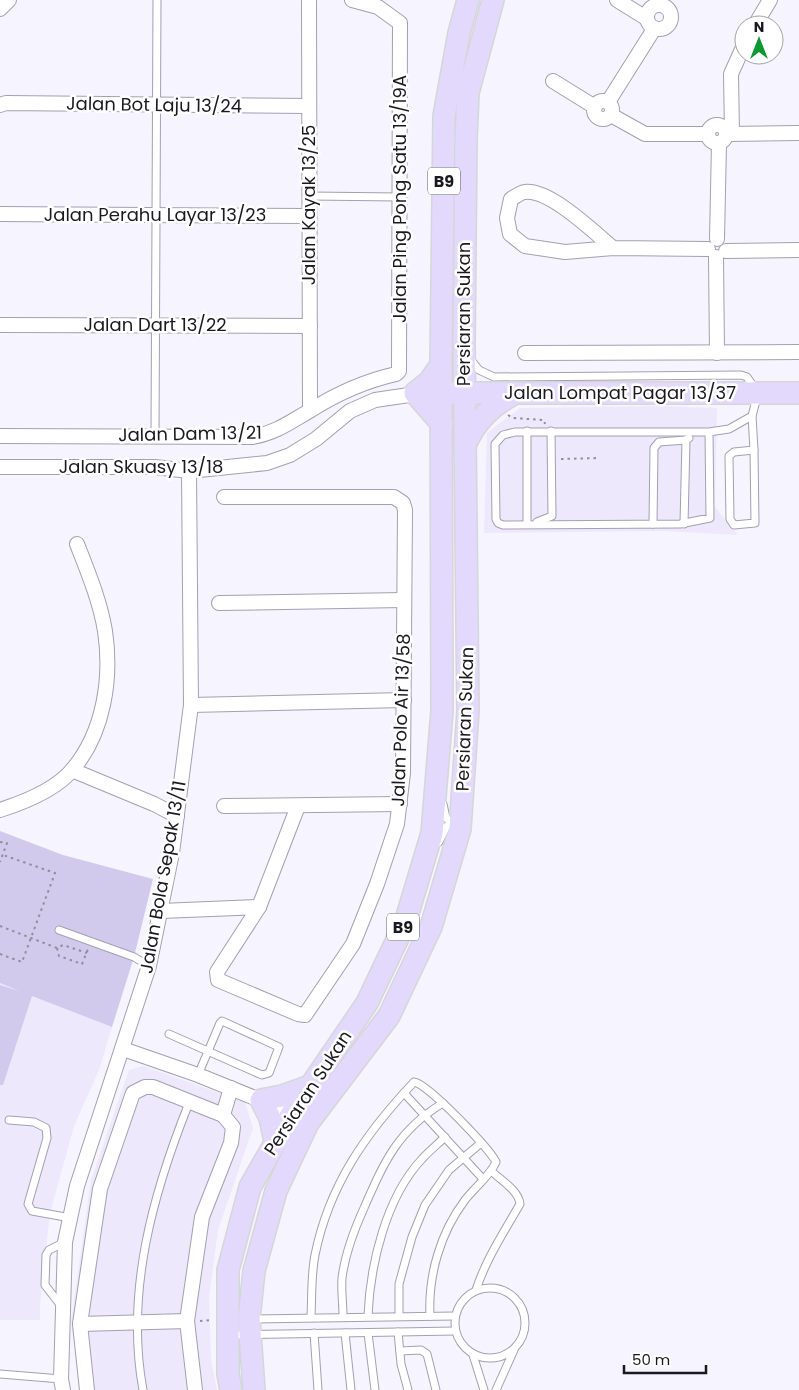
<svg xmlns="http://www.w3.org/2000/svg" width="799" height="1390" viewBox="0 0 799 1390" font-family="Poppins,sans-serif">
<style>
.built{fill:#ede8fc}
.green{fill:#d2caed}
.lines{fill:none;stroke-linecap:round;stroke-linejoin:round}
.service-casing{stroke:#a3a0b0;stroke-width:9}
.minor-casing{stroke:#a3a0b0;stroke-width:16}
.primary-casing{stroke:#d6d6d7;stroke-width:24}
.path{stroke:#918f98;stroke-width:2;stroke-dasharray:2.5 4;stroke-linecap:butt}
.service{stroke:#fff;stroke-width:7}
.minor{stroke:#fff;stroke-width:14}
.primary{stroke:#e2d9fc;stroke-width:21}
.labels{text-anchor:middle;stroke-width:5;stroke-linejoin:round;paint-order:stroke}
.shield{fill:#fff;stroke:#5f5e62;stroke-width:1}
.shield-label{font-size:16px;font-weight:bold;fill:#1a191f}
.street-label{font-size:18px;fill:#1a191f;stroke:#fff}
</style>
<rect width="100%" height="100%" fill="#f6f4ff"/>
<g class="built">
<polygon points="656,406 717,408 715,507 738,535 665,531 484,533 487,433 520,408"/>
<polygon points="0,983 112,1027 99,1070 74,1126 50,1213 40,1304 40,1320 0,1320"/>
<polygon points="143,1066 245,1102 253,1128 218,1230 209,1297 211,1360 217,1390 79,1390 71,1321 91,1180 129,1070"/>
</g>
<polygon class="green" points="0,831 63,855 153,879 134,957 112,1027 32,996 3,1085 0,1085 0,985 19,991 0,983"/>
<g class="lines">
<g class="service-casing">
<g id="service">
<polyline points="309,196 400,197"/>
<polyline points="471,360 479,370 494,377 741,375 747,377 758,393 752,416 729,429 709,432 515,432 503,435 495,444 496,519 498,523 503,525 680,524 710,518 709,432"/>
<polyline points="752,416 754,450"/>
<polyline points="527,431 527,524"/>
<polyline points="155,436 157,0"/>
<polygon points="754,450 755,523 734,525 730,519 729,456 734,452"/>
<polyline points="537,522 552,516 551,431"/>
<polyline points="653,524 654,448 659,442 686,440"/>
<polyline points="684,524 686,440 689,438"/>
<polyline points="443,804 446,818 457,828"/>
<polyline points="439,842 446,827 454,820"/>
<polyline points="59,930 134,957 149,966"/>
<polyline points="169,1034 262,1075 269,1073 279,1047 222,1021 220,1023 198,1075"/>
<polyline points="404,1093 483,1179"/>
<polyline points="9,1120 34,1122 46,1128 47,1138 28,1204 32,1211 71,1218"/>
<circle cx="490" cy="1323" r="35"/>
<path d="M476,1290c10,-31 28,-58 44,-86 -1,-13 -20,-25 -29,-33"/>
<polyline points="62,1307 45,1285 46,1255 49,1250 65,1242"/>
<path d="M311,1316c1,-19 0,-41 4,-61 14,-70 51,-122 99,-173 13,1 76,67 82,80 -6,14 -22,26 -31,38 -25,33 -37,76 -35,116"/>
<path d="M343,1316c0,-12 -2,-26 -1,-38 3,-24 12,-48 22,-70 20,-46 34,-78 79,-105"/>
<path d="M368,1316c2,-51 18,-119 54,-157 7,-8 16,-15 23,-22"/>
<polyline points="399,1316 399,1284 412,1237 425,1205 449,1170 481,1143"/>
<polyline points="250,1319 455,1316"/>
<polyline points="398,1332 401,1364 408,1390"/>
<polyline points="314,1333 318,1390"/>
<polyline points="345,1333 351,1390"/>
<polyline points="368,1333 375,1390"/>
<polyline points="230,1335 455,1331"/>
<polyline points="400,1351 421,1350 427,1354 436,1390"/>
<polyline points="473,1355 484,1390"/>
<polyline points="0,1374 61,1379"/>
<path d="M143,1390c-18,-98 10,-197 46,-287"/>
<polyline points="496,1390 514,1350"/>
</g>
</g>
<g class="minor-casing">
<g id="minor">
<polyline points="309,0 310,410"/>
<polyline points="617,0 646,18"/>
<circle cx="659" cy="17" r="12"/>
<polyline points="0,9 9,0"/>
<polyline points="755,25 770,0"/>
<polyline points="553,81 595,107"/>
<circle cx="603" cy="110" r="9"/>
<polyline points="608,102 654,29"/>
<polyline points="0,105 6,103 309,106"/>
<polyline points="611,115 645,134 708,134"/>
<circle cx="717" cy="134" r="9"/>
<polyline points="727,134 799,133"/>
<polyline points="732,134 731,74 744,45"/>
<polyline points="0,214 309,216"/>
<polyline points="717,239 719,143"/>
<path d="M613,248c-18,-15 -63,-59 -88,-56 -4,0 -10,5 -14,7l-4,19 3,16 15,12 40,6 48,-4 95,1"/>
<polyline points="726,251 799,250"/>
<polyline points="716,257 717,353"/>
<polyline points="0,325 310,326"/>
<polyline points="525,353 799,352"/>
<path d="M0,436l252,1c24,-4 38,-15 59,-27 27,-17 54,-29 85,-36l3,-3 1,-348 -22,-16 -26,-7"/>
<polyline points="0,467 155,467 189,471 267,463 290,455 316,439 350,411 375,400 423,393"/>
<polyline points="224,497 394,497 403,503 405,510 403,773 397,824 377,884 353,944 305,1015 298,1014 218,980 217,972 259,907 298,806"/>
<polyline points="219,603 404,600"/>
<polyline points="191,705 404,700"/>
<polyline points="72,770 154,804 177,816"/>
<polyline points="224,806 400,804"/>
<path d="M0,810c25,-8 56,-20 73,-41 31,-37 39,-91 32,-138 -5,-30 -17,-59 -28,-87"/>
<polyline points="161,911 259,907"/>
<polyline points="123,1049 198,1075 292,1113"/>
<polyline points="223,1115 231,1088"/>
<polyline points="80,1324 187,1321"/>
<polyline points="63,1390 61,1379 65,1242 77,1186 149,966 172,853 191,705 189,471"/>
<polyline points="87,1390 80,1324 100,1189 133,1093 145,1087 153,1087 223,1115 233,1127 231,1143 202,1217 187,1321 195,1390"/>
</g>
</g>
<g class="primary-casing">
<g id="primary">
<polyline points="441,365 429,382 415,393 442,424"/>
<polyline points="449,393 799,393"/>
<path d="M466,443c11,-24 26,-37 49,-50"/>
<polyline points="275,1141 270,1118 261,1100 282,1096 310,1086"/>
<polyline points="231,1390 228,1374 228,1270 250,1187 292,1113 367,1003 405,923 432,833 442,711 441,365 444,116 459,33 468,0"/>
<polyline points="254,1390 249,1319 254,1271 276,1191 308,1123 389,1016 431,927 460,829 468,711 464,344 466,139 468,93 493,0"/>
</g>
</g>
<g class="path">
<polyline points="508,415 513,418 544,420 545,424"/>
<polyline points="561,459 600,458"/>
<polyline points="0,842 7,843 0,862"/>
<polyline points="0,926 57,948 63,945 87,953"/>
<polyline points="57,948 59,956 82,964 88,949"/>
<polyline points="0,954 22,962 55,873 3,855"/>
<polyline points="200,1321 213,1320"/>
</g>
<use href="#service" class="service"/>
<use href="#minor" class="minor"/>
<use href="#primary" class="primary"/>
</g>
<g class="labels">
<g class="shield">
<rect x="428" y="167.5" width="32" height="27" rx="4"/>
<rect x="387" y="913.5" width="32" height="27" rx="4"/>
</g>
<g class="shield-label">
<text x="444" y="187">B9</text>
<text x="403" y="933">B9</text>
</g>
<g class="street-label">
<text transform="translate(154 105) rotate(1)" y="6">Jalan Bot Laju 13/24</text>
<text transform="translate(400 199) rotate(-90)" y="6">Jalan Ping Pong Satu 13/19A</text>
<text transform="translate(309 205) rotate(-90)" y="6">Jalan Kayak 13/25</text>
<text x="155" y="221">Jalan Perahu Layar 13/23</text>
<text transform="translate(464 314) rotate(-90)" y="6">Persiaran Sukan</text>
<text x="155" y="331">Jalan Dart 13/22</text>
<text x="620" y="399">Jalan Lompat Pagar 13/37</text>
<text transform="translate(190 434) rotate(-1)" y="6">Jalan Dam 13/21</text>
<text x="141" y="473">Jalan Skuasy 13/18</text>
<text transform="translate(465 719) rotate(-88)" y="6">Persiaran Sukan</text>
<text transform="translate(401 720) rotate(-88)" y="6">Jalan Polo Air 13/58</text>
<text transform="translate(163 877) rotate(-80)" y="6">Jalan Bola Sepak 13/11</text>
<text transform="translate(308 1093) rotate(-57)" y="6">Persiaran Sukan</text>
</g>
</g>
<g transform="translate(759 40)"><circle r="24" fill="#ffffff" stroke="#a3a3a5"/>
<path d="M0-4L9 19L0 12L-9 19Z" fill="#0a9830"/>
<text y="-8" font-size="14" font-weight="bold" text-anchor="middle" fill="#1a191f">N</text>
</g>
<path d="M624 1365v8h82v-8" fill="none" stroke="#1a191f" stroke-width="2.5"/>
<text x="632" y="1365" font-size="15" fill="#1a191f" stroke="#ffffff" stroke-width="4" paint-order="stroke">50 m</text>
</svg>
